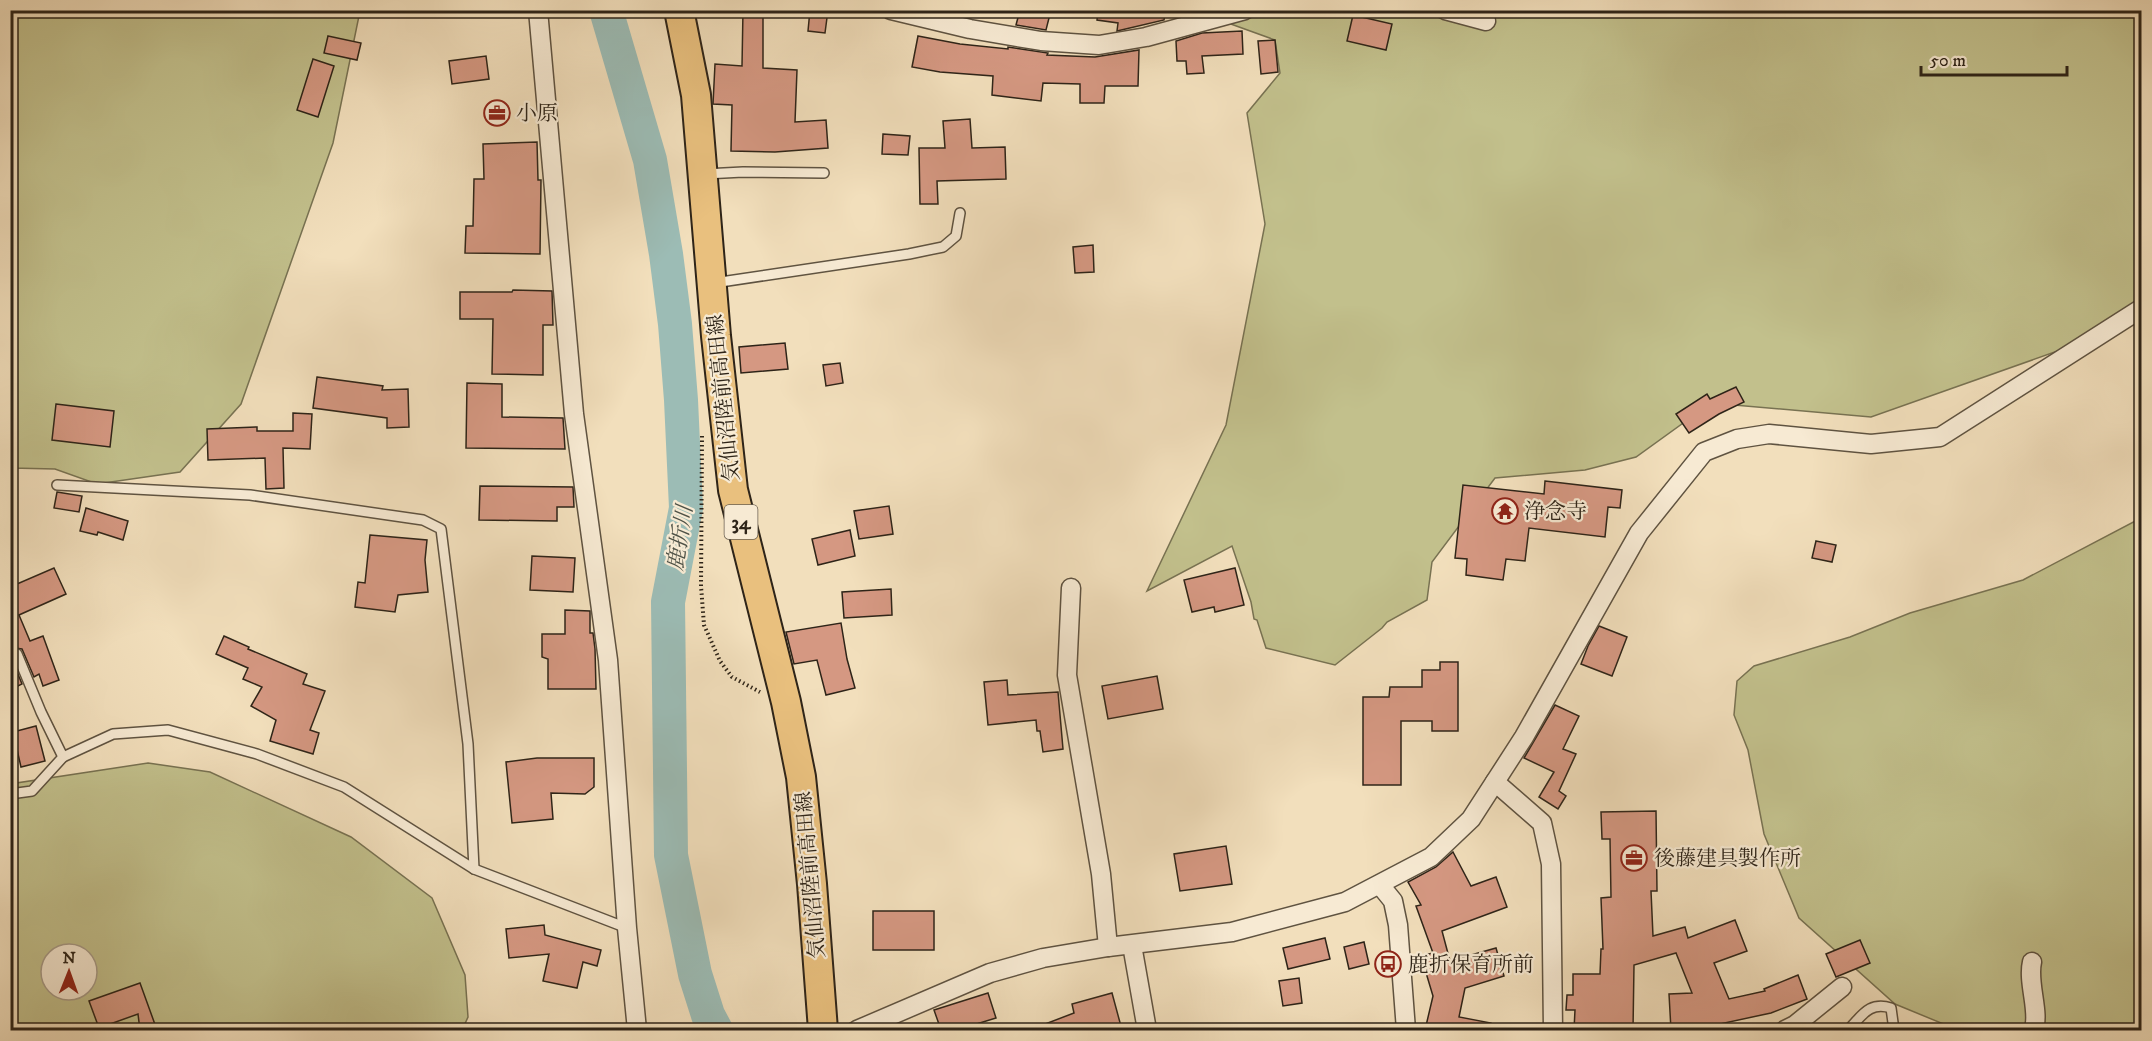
<svg xmlns="http://www.w3.org/2000/svg" width="2152" height="1041" viewBox="0 0 2152 1041" font-family="'IM FELL DW Pica','Noto Serif JP',serif">
<style>
.green{fill:#c2c08c;stroke:#787252;stroke-width:1.5;fill-rule:evenodd}
.lines{fill:none;stroke-linecap:round;stroke-linejoin:round}
.river{stroke:#9cbcb5;stroke-width:34}
.building{fill:#d59882;stroke:#2e2418;stroke-width:1.5}
.service-casing{stroke:#5f5341;stroke-width:12}
.minor-casing{stroke:#5f5341;stroke-width:21}
.primary-casing{stroke:#2e2418;stroke-width:32}
.path{stroke:#2e2418;stroke-width:4;stroke-dasharray:1.5 3;stroke-linecap:butt}
.service{stroke:#f7ead3;stroke-width:9}
.minor{stroke:#f7ead3;stroke-width:18}
.primary{stroke:#e9c07e;stroke-width:28}
.labels{text-anchor:middle;stroke-width:4.5;stroke-linejoin:round;paint-order:stroke}
.shield{fill:#f7ead3;stroke:#6a5f50;stroke-width:1.5}
.shield-label{font-size:20px;font-weight:bold;fill:#2e2418}
.poi-label{font-size:21px;fill:#2e2418;stroke:#f7ead3;text-anchor:start}
.street-label{font-size:21px;fill:#2e2418;stroke:#f7ead3}
.water-label{font-size:22px;font-style:italic;fill:#4f5247;stroke:#f7ead3}
</style>
<rect width="100%" height="100%" fill="#f2dfbc"/>
<filter id="stains"><feTurbulence type="fractalNoise" baseFrequency=".00333" numOctaves="4"/><feColorMatrix values="0 0 0 0 .2 0 0 0 0 .09 0 0 0 0 .02 0 0 0 .5 -.17"/></filter>
<radialGradient id="worn" r=".72"><stop offset=".6" stop-color="#630" stop-opacity="0"/><stop offset="1" stop-color="#630" stop-opacity=".3"/></radialGradient>
<g class="green">
<polygon points="11,11 360,11 333,143 241,404 180,472 97,484 55,469 11,468"/>
<polygon points="1203,11 2141,11 2142,319 2134,324 1871,417 1711,403 1636,457 1585,470 1495,478 1432,562 1427,600 1387,622 1382,628 1335,665 1266,648 1257,620 1254,619 1251,602 1232,546 1147,591 1226,425 1265,224 1247,113 1280,73 1275,40 1203,14"/>
<polygon points="2141,518 2141,1030 1958,1030 1895,1004 1799,918 1764,834 1748,750 1734,715 1737,681 1754,666 1850,637 1910,613 2023,580"/>
<path d="M148,763l62,9 141,65 81,61 33,77 3,42 -6,13h-451l-1,-246zM51,954h36v36h-36z"/>
</g>
<g class="lines">
<polyline class="river" points="606,10 650,160 666,254 675,324 681,400 686,508 668,602 671,855 695,974 708,1015 716,1030"/>
</g>
<g class="building">
<polygon points="743,10 763,10 763,68 797,70 795,122 826,120 828,148 775,152 731,151 732,105 713,104 715,64 742,66"/>
<polygon points="810,10 828,10 825,33 808,31"/>
<polygon points="1020,10 1051,10 1046,30 1016,25"/>
<polygon points="1098,10 1166,10 1164,20 1117,31 1118,23 1097,20"/>
<polygon points="1353,15 1392,24 1386,50 1347,41"/>
<polygon points="1242,31 1243,54 1202,56 1204,73 1187,74 1186,61 1177,61 1176,41 1202,33"/>
<polygon points="328,36 361,43 357,60 324,53"/>
<polygon points="918,36 960,44 1008,49 1008,47 1048,53 1047,55 1095,57 1139,50 1138,86 1105,86 1104,103 1080,103 1080,84 1043,83 1041,101 992,95 993,76 940,72 912,67"/>
<polygon points="1275,40 1278,72 1261,74 1258,41"/>
<polygon points="486,56 489,79 452,84 449,61"/>
<polygon points="313,59 334,66 318,117 297,110"/>
<polygon points="970,119 972,148 1005,147 1006,179 937,181 938,204 920,204 919,148 945,148 943,121"/>
<polygon points="883,134 910,136 908,155 882,154"/>
<polygon points="537,142 538,180 541,180 540,254 465,253 466,226 473,226 474,179 484,179 483,144"/>
<polygon points="1093,245 1094,272 1075,273 1073,247"/>
<polygon points="513,290 552,291 553,325 543,325 543,375 492,374 493,319 460,319 460,292 512,292"/>
<polygon points="785,343 788,369 741,373 739,347"/>
<polygon points="840,363 843,383 826,386 823,365"/>
<polygon points="317,377 383,386 382,390 408,389 409,427 387,428 387,418 313,408"/>
<polygon points="467,383 502,384 502,417 563,418 565,449 466,448"/>
<polygon points="1736,387 1744,402 1719,414 1689,433 1676,414 1707,394 1710,399"/>
<polygon points="56,404 114,411 110,447 52,440"/>
<polygon points="293,413 312,414 310,449 283,448 284,488 266,489 265,458 208,460 207,429 257,427 257,431 293,431"/>
<polygon points="1545,481 1622,490 1620,508 1608,507 1605,537 1529,528 1525,561 1506,559 1503,580 1466,575 1467,559 1455,558 1463,485 1544,494"/>
<polygon points="480,486 573,487 574,507 557,507 557,521 479,520"/>
<polygon points="57,492 82,496 79,512 54,508"/>
<polygon points="889,506 893,534 859,539 854,511"/>
<polygon points="86,508 128,521 123,540 98,532 97,535 80,531"/>
<polygon points="850,530 855,556 818,565 812,539"/>
<polygon points="370,535 427,540 425,560 428,592 398,595 395,612 355,607 358,582 365,583"/>
<polygon points="1816,541 1836,545 1832,562 1812,558"/>
<polygon points="532,556 575,558 573,592 530,590"/>
<polygon points="54,568 66,594 19,615 30,641 43,636 59,680 43,686 39,674 34,677 22,649 15,648 10,652 10,587"/>
<polygon points="1235,568 1244,605 1215,612 1214,607 1192,612 1184,580"/>
<polygon points="891,589 892,615 844,618 842,592"/>
<polygon points="565,610 590,611 590,633 593,633 595,649 596,689 548,689 548,659 542,657 542,634 565,634"/>
<polygon points="841,623 847,659 855,688 826,695 817,660 794,664 786,632"/>
<polygon points="1599,626 1627,637 1612,676 1581,664 1588,646"/>
<polygon points="224,636 249,647 248,649 307,674 303,684 325,691 310,730 319,733 313,754 270,741 276,720 251,706 262,687 243,679 248,668 216,654"/>
<polygon points="10,655 22,684 10,690"/>
<polygon points="1440,662 1458,662 1458,731 1432,731 1432,721 1401,721 1401,785 1363,785 1363,697 1389,697 1390,687 1422,687 1422,670 1440,670"/>
<polygon points="1157,676 1163,709 1108,719 1102,686"/>
<polygon points="1007,680 1008,695 1058,692 1063,749 1043,752 1040,731 1037,731 1036,720 988,725 984,682"/>
<polygon points="1555,705 1579,716 1563,749 1576,754 1559,791 1566,796 1558,809 1539,797 1554,772 1524,758"/>
<polygon points="36,726 45,761 21,767 13,732"/>
<polygon points="537,758 594,758 594,787 585,794 551,793 553,819 512,823 506,762"/>
<polygon points="1656,811 1657,891 1651,891 1653,936 1685,927 1688,938 1735,920 1747,951 1714,963 1729,999 1765,991 1764,989 1798,975 1807,999 1771,1013 1701,1028 1701,1030 1671,1030 1669,994 1692,993 1676,953 1634,965 1633,1030 1574,1030 1575,1010 1566,1010 1567,995 1573,995 1573,974 1600,974 1601,949 1603,949 1601,898 1611,897 1610,839 1602,839 1601,812"/>
<polygon points="1226,846 1232,884 1180,891 1174,854"/>
<polygon points="1453,852 1471,886 1496,877 1507,907 1442,931 1450,961 1496,948 1504,976 1465,988 1459,1017 1491,1023 1491,1030 1425,1030 1433,996 1421,956 1433,953 1416,906 1421,905 1408,882 1436,867"/>
<rect x="873" y="911" width="61" height="39"/>
<polygon points="544,925 545,935 601,950 597,966 583,962 577,988 543,981 549,954 509,958 506,929"/>
<polygon points="1325,938 1330,959 1288,969 1283,948"/>
<polygon points="1860,940 1870,963 1836,977 1826,954"/>
<polygon points="1364,942 1369,964 1349,969 1344,947"/>
<polygon points="1299,978 1302,1003 1283,1006 1279,981"/>
<polygon points="140,983 157,1030 140,1030 138,1014 99,1028 89,1001"/>
<polygon points="988,993 996,1018 957,1030 941,1030 934,1010"/>
<polygon points="1112,993 1122,1030 1032,1030 1032,1029 1074,1013 1072,1004"/>
</g>
<g class="lines">
<g class="service-casing">
<g id="service">
<polyline points="705,174 743,172 824,173"/>
<polyline points="714,283 909,254 943,247 956,236 960,213"/>
<polyline points="57,485 250,495 423,520 441,529 468,744 474,869"/>
<polyline points="63,757 113,734 168,730 257,754 344,787 474,869 627,928"/>
<polyline points="10,794 32,791 63,757 41,712 17,654"/>
<path d="M1848,1030c14,-14 21,-29 43,-22l3,22"/>
</g>
</g>
<g class="minor-casing">
<g id="minor">
<polyline points="538,10 574,414 608,660 627,928 637,1030"/>
<polyline points="891,10 970,29 1041,41 1099,45 1146,37 1245,10"/>
<polyline points="1445,10 1486,21"/>
<polyline points="1071,588 1067,675 1101,874 1108,947"/>
<polyline points="1495,782 1542,823 1551,864 1553,1030"/>
<polyline points="1380,885 1393,901 1398,925 1406,1030"/>
<polyline points="1132,945 1147,1030"/>
<path d="M2032,962c-5,21 9,53 1,68"/>
<polyline points="857,1030 990,973 1043,958 1108,947 1232,932 1345,902 1431,857 1471,819 1524,737 1639,533 1704,452 1737,439 1769,434 1871,444 1940,437 2142,308"/>
<polyline points="1785,1030 1795,1025 1842,987"/>
</g>
</g>
<g class="primary-casing">
<polyline id="primary" points="679,10 696,95 716,336 733,490 786,702 801,777 812,884 823,1030"/>
</g>
<polyline class="path" points="702,436 701,586 704,625 720,661 732,677 760,692"/>
<use href="#service" class="service"/>
<use href="#minor" class="minor"/>
<use href="#primary" class="primary"/>
</g>
<defs>
<g id="office-ring" transform="scale(1.35)"><circle r="9.5" fill="#f7ead3" stroke="#8f2418" stroke-width="1.5"/><path d="M-6-3h4V-5.5h4V-3h4V5H-6ZM-1-4.5V-3h2v-1.5ZM-6 0V1H6V0Z" fill="#8f2418"/></g>
<g id="temple-ring" transform="scale(1.35)"><circle r="9.5" fill="#f7ead3" stroke="#8f2418" stroke-width="1.5"/><path d="M0-6L5-2H3V0L6.5 2.5H4V6H1.5V3h-3V6H-4V2.5H-6.5L-3 0V-2H-5Z" fill="#8f2418"/></g>
<g id="bus-ring" transform="scale(1.35)"><circle r="9.5" fill="#f7ead3" stroke="#8f2418" stroke-width="1.5"/><path d="M-5-6H5V4H4V6H2V4H-2V6H-4V4H-5ZM-3.5-4V0h7V-4ZM-3.5 1.2v1.5H-2V1.2ZM2 1.2v1.5H3.5V1.2Z" fill="#8f2418"/></g>
</defs>
<g fill-rule="evenodd">
<use href="#office-ring" x="497" y="113"/>
<use href="#temple-ring" x="1505" y="511"/>
<use href="#office-ring" x="1634" y="858"/>
<use href="#bus-ring" x="1388" y="964"/>
</g>
<g class="labels">
<rect class="shield" x="724.5" y="505" width="33" height="34" rx="4.5"/>
<g class="shield-label">
<text x="741" y="529">34</text>
</g>
<g class="poi-label">
<text x="516" y="120">小原</text>
<text x="1524" y="518">浄念寺</text>
<text x="1654" y="865">後藤建具製作所</text>
<text x="1408" y="971">鹿折保育所前</text>
</g>
<g class="street-label">
<text transform="translate(723 398) rotate(-96)" y="7">気仙沼陸前高田線</text>
<text transform="translate(810 875) rotate(-95)" y="7">気仙沼陸前高田線</text>
</g>
<g class="water-label">
<text transform="translate(679 538) rotate(-81)" y="8">鹿折川</text>
</g>
</g>
<rect width="2152" height="1041" fill="none" stroke="#f2dfbc" stroke-width="36"/>
<rect x="12" y="12" width="2128" height="1017" fill="none" stroke="#2e2418" stroke-width="3"/>
<rect x="18" y="18" width="2116" height="1005" fill="none" stroke="#2e2418" stroke-width="1.5"/>
<g transform="translate(69 972) rotate(1)"><circle r="28" fill="#f7ead3" stroke="#a79b88" stroke-width="1.5"/>
<path d="M0-4.5L10 22L0 15L-10 22Z" fill="#8f2418"/>
<text y="-9" font-size="16" font-weight="bold" text-anchor="middle" fill="#2e2418">N</text>
</g>
<path d="M1921 66v9h146v-9" fill="none" stroke="#2e2418" stroke-width="3"/>
<text x="1930" y="66" font-size="18" fill="#2e2418" stroke="#f7ead3" stroke-width="4.5" paint-order="stroke">50 m</text>
<rect width="100%" height="100%" filter="url(#stains)"/>
<rect width="100%" height="100%" fill="url(#worn)"/>
</svg>
